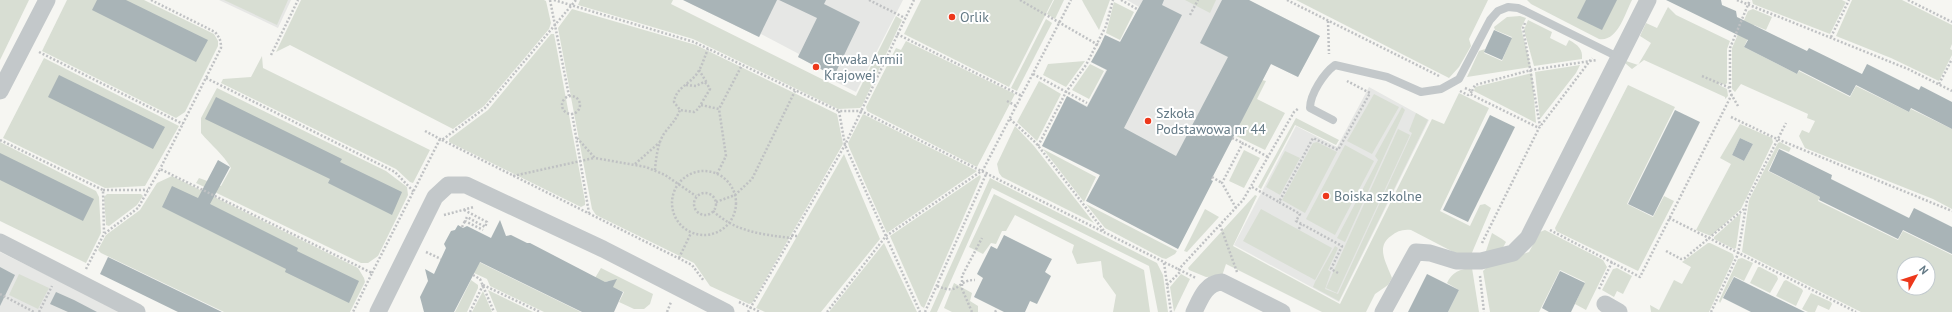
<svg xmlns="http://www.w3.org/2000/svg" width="1952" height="312" viewBox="0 0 1952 312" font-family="'PT Sans',sans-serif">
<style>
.built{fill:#e6e7e5}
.green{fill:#d8ded3;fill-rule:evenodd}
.building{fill:#a9b4b7}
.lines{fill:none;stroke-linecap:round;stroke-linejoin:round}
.path{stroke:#bfc1c3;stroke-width:2.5;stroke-dasharray:2 2;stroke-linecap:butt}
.lane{stroke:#c3c8ca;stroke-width:8}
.street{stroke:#c3c8ca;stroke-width:17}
.poi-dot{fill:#ed381b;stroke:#fff;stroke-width:1.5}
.labels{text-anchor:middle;stroke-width:4;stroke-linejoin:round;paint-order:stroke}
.poi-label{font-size:14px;fill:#637985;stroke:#fff;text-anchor:start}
</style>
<rect width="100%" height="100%" fill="#f6f6f2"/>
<g class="built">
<polygon points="219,0 291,0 278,28"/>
<polygon points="683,0 903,0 856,92 832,80 834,76 798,57 799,54 761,34 759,37"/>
<polygon points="1127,0 1249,0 1320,36 1298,77 1271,64 1211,180 1213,181 1086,201 1100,175 1042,146 1067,96 1087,106 1106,70 1091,62 1100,46 1105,35 1121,42 1139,7"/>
<polygon points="1369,87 1429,120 1339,302 1234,245 1296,126 1337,147"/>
<polygon points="0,252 122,312 0,312"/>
</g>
<g class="green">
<polygon points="0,0 29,0 0,60"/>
<polygon points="67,0 144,0 214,34 218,41 218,46 185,112 176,118 42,51"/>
<polygon points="224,0 288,0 277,25"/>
<polygon points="301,0 544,0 546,1 551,23 549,29 484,106 453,129 290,45 276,52"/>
<polygon points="580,0 673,0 671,4 856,96 896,16 902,20 862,106 860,108 838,109 693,39 578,5"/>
<polygon points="921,0 1053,0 1009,87 904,34"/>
<polygon points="1054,0 1064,0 1055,19 1047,14"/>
<polygon points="1082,0 1110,0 1099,30 1084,4"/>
<polygon points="1185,0 1216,0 1210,13"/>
<polygon points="1296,0 1488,0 1469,39 1471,46 1459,67 1449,78"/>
<path d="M1527,0h105c-7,13 -14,42 -33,39l-68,-35z"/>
<polygon points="1752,0 1842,0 1846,2 1830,34 1753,4"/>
<polygon points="1852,0 1902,0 1952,25 1952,44 1950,49 1952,50 1952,55 1939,81 1891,58 1836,36"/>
<polygon points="1114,2 1134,12 1120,40 1106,33"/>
<polygon points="1668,7 1676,15 1730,41 1727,49 1727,83 1725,85 1720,83 1719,85 1727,89 1728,96 1725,99 1725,97 1644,60 1632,69 1625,63 1626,61 1638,65 1651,43 1640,36 1646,23 1657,28"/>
<polygon points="572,9 696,45 837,114 843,144 752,303 749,304 710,286 694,263 596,215 592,209 558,28"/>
<polygon points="1753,9 1772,17 1766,30 1754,25 1744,47 1797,74 1799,71 1850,97 1856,86 1909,112 1911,109 1952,129 1952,209 1933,199 1805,148 1799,136 1802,130 1809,133 1815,121 1807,118 1808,114 1741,84 1735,92 1732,89 1732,48 1748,11"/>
<polygon points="1520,16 1526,18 1521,28 1531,67 1467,77 1479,51 1485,49 1484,53 1502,61 1512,37 1495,30 1494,27 1507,17"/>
<polygon points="1046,19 1052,23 1017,91 1011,88"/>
<path d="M1528,20l24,12 -2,6 16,8 3,-6c9,5 14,9 13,19l-48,7 -10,-36z"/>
<polygon points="551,34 554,34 585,201 585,205 581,207 449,142 449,139 488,110"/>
<polygon points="906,41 1015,94 977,167 867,111 866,107 896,48 901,50"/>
<polygon points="262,56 263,68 430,150 413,183 410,182 396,169 221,83 223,79 251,77"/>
<polygon points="44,58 179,126 145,186 105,188 3,138"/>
<polygon points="1085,61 1066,87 1043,75 1048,64"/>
<polygon points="1090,64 1104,71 1089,99 1072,90"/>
<polygon points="1580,65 1576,73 1540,119 1535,72"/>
<polygon points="1532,73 1536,123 1474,91 1475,87"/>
<polygon points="1262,80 1266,81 1257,99 1285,113 1265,150 1234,135"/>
<polygon points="1039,81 1061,94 1037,141 1017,122"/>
<polygon points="1628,85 1675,107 1627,204 1653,217 1664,196 1674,201 1638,271 1556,231 1555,228"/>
<path d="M217,88l169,83 21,16 1,8 -30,61 -10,7h-7l-165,-80 3,-5 22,8 10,-18c-8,-14 -20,-23 -30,-35v-15z"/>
<path d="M1459,93l30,15 -49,103 30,15 10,-21 5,-1 6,4 -20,47 -10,1 -50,-26c-8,-1 -14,1 -20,6 -16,11 -4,28 1,42l-4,7 -13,9 -9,18h-44l-96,-48 -4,12 -16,1 -17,-7 -1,-2 67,-73 2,1 -24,50 107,58 92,-185 12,5z"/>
<polygon points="1374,94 1399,107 1372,154 1347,141"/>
<polygon points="1402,107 1405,110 1345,242 1337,238 1378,160 1375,156"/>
<polygon points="1416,113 1428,120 1339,301 1313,287 1315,282 1335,246 1338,248 1328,270 1331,272 1325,289 1338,294 1412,133 1409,131"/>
<polygon points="863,114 977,171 887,233 849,147 848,143"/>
<polygon points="1296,118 1339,140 1336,145 1295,125 1261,189 1258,187"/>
<path d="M1740,124l32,14 1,4 -32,67 -30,27 -15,-6 35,-66 -11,-6zM1740,138l13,6 -9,17 -12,-6z"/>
<polygon points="1015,126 1034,146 1094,223 1002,177 999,173 997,164"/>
<polygon points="1398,129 1410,135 1337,293 1326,288"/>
<polygon points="0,142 96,191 99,197 101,233 86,263 0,221"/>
<polygon points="1317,142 1337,152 1305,213 1282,200 1313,143"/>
<path d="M1780,142l11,6 -2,4 -10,-4 -11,23 52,26 -2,4 80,39 5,-9 49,24v57h-91l-119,-60 7,-52 29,-57zM1904,264h24v24h-24z"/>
<polygon points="1345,145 1374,161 1335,235 1306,219"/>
<polygon points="1043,149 1096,177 1084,202"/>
<polygon points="1244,150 1260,158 1244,188 1229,181"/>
<polygon points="1285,151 1300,158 1280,195 1266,187"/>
<polygon points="844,154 880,239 821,312 765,312 756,308"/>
<polygon points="980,175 981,177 924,308 921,306 890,236"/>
<polygon points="172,176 358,268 364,278 365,282 350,312 224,312 101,253 98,250 106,235 140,210 157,183"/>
<polygon points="990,178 1157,263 1163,275 1168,312 1158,312 1149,266 992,188 937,312 930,312"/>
<polygon points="107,194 141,194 143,196 137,205 109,226 106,225 104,197"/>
<polygon points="994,194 1144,270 1150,312 1113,312 1116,295 1103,277 1101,261 1077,264 1072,252 1074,245 1015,215 1006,231 1002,231 996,244 991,243 983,254 969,247"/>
<polygon points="1086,204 1177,251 1175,254 1166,259 1162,258 1105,228"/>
<polygon points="1205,209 1219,217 1187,252 1184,251"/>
<polygon points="1261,209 1332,248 1315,280 1243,241"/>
<polygon points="1741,213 1736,248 1734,249 1714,239 1714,237"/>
<polygon points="1545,230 1603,260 1607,267 1586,310 1575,304 1585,282 1560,270 1539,312 1490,312 1483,271 1488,266 1529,252 1540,232"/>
<polygon points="1492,233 1502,239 1506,242 1500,253 1485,254"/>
<polygon points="884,243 917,312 829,312"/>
<polygon points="1708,243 1710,243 1733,254 1734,258 1709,312 1651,312 1650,305 1659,310 1674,280 1682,284 1691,267 1682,262"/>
<polygon points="1742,258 1753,263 1744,281 1734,276 1720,303 1719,301 1738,259"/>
<polygon points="479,262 581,312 544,312 490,286 487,279 474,273"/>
<polygon points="1758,267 1760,267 1777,276 1778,279 1770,293 1750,283"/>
<polygon points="601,268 653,294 650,304 644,309 634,309 619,302 624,292 612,287 613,283 607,281 605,283 595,278"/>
<path d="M1472,268l7,44h-31l11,-22 -12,-7c5,-11 13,-14 25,-15z"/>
<polygon points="1617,268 1632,276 1623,294 1617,291 1614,297 1602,290 1613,269"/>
<polygon points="19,274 49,288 38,309 9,295"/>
<polygon points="1181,274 1190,279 1174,312 1170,287"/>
<polygon points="471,280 478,285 478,288 467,312 455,312"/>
<polygon points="1786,280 1802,289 1803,291 1796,306 1776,296 1784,281"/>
<polygon points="954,283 972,293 970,301 978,306 978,312 952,312 944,308"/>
<polygon points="488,290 533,312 497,312"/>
<polygon points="483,291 492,312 472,312"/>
<polygon points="1811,293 1831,302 1832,304 1829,310 1818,305 1815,312 1808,312 1802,309"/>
</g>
<g class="building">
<polygon points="97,0 126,0 208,40 196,62 92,10"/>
<polygon points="683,0 777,0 759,37"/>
<polygon points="779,0 826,0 824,4 860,22 834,76 798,57 817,18"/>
<polygon points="1143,0 1164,0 1162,5 1182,15 1124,128 1176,156 1228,57 1200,43 1222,0 1249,0 1320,36 1298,77 1271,64 1211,180 1213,181 1178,249 1086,201 1100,175 1042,146 1067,96 1087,107 1107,70 1091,62 1100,46 1105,35 1120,42"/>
<polygon points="1586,0 1617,0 1602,30 1577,18"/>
<polygon points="1666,0 1721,0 1722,5 1736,11 1737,17 1807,51 1809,48 1862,74 1867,64 1919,90 1921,86 1952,102 1952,129 1911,108 1909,112 1856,85 1850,96 1799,70 1797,74 1744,47 1748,40"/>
<polygon points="1494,30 1512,38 1502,60 1484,52"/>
<polygon points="59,75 165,127 153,149 48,97"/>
<polygon points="216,97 342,159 340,162 402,192 392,215 328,183 330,179 205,119"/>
<polygon points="1675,110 1700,122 1653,216 1628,204"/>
<polygon points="1490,115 1515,127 1468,222 1443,210"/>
<polygon points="1740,138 1753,144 1744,161 1732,155"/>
<polygon points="1779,149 1832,175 1831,179 1909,218 1914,208 1952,227 1952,254 1903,230 1898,239 1819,200 1820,197 1769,171"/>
<polygon points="0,153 94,199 83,221 0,180"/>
<polygon points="218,160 230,167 210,204 298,248 297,251 359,281 349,303 285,272 286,269 162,207 172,186 198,198"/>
<polygon points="500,220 506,236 511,235 527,243 530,243 605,282 617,279 613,287 623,292 614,312 582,312 480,262 454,312 424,312 420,297 428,281 425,269 434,274 446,248 444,244 451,231 455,230 458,225 463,228 467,226 491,238"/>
<polygon points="1004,235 1052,259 1045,272 1051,276 1037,304 1030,301 1025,312 1004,312 974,297 983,278 977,274 991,246 997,249"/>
<polygon points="108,257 222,312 178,312 100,274"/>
<polygon points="0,267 15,275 0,306"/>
<polygon points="1560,271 1585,283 1571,312 1549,312 1542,308"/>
<polygon points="1427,274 1459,290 1448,312 1408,312"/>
<polygon points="1734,277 1805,312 1751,312 1723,298"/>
<polygon points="56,292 74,300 97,312 68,312 50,304"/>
</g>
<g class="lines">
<g class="path">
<path d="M151,0l64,32c5,6 6,9 6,16l-61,121"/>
<polyline points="550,0 569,96"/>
<polyline points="554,0 694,42 839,111 861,111 1196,278"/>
<polyline points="869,0 905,18"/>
<polyline points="1020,0 1100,46"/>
<polyline points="1121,0 1137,9"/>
<polyline points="1287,0 1439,76"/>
<polyline points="1737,0 1908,69 1952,91"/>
<polyline points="1908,0 1952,22"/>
<polyline points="1190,15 1198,0"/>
<polyline points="1328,21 1329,54"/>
<polyline points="1525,23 1523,28 1540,126"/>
<polyline points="897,34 1022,96"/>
<polyline points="1831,37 1849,0"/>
<polyline points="39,52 183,124"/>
<polyline points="271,55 298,0"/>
<polyline points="699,70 707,83"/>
<polyline points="1033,74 1087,103"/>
<polyline points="1702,76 1730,88"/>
<polyline points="206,78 395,172 414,192"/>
<polyline points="1939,84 1952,59"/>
<path d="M686,85l10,1 8,-4 3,2 3,5 -12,20 -4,3 -14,-2 -6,-8c2,-14 14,-17 22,-27 6,-8 8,-17 12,-26"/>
<polyline points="1465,88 1472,91 1470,94 1539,128"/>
<polyline points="1460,91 1468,95 1470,94"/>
<polyline points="1472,91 1475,85 1531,70 1597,60"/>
<circle cx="571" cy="105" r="9"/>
<polyline points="1007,101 1016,106"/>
<polyline points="701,105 719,109 742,65"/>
<polyline points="1738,106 1730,92 1730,48 1750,0"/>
<polyline points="839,111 845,145 920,312"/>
<polyline points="572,113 589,213"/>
<polyline points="1731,117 1777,139 1952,211"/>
<polyline points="1010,119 1036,143 1104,231"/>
<polyline points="425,131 442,140 485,108 576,0"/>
<polyline points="577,138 595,158 646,167 665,175 696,196"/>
<polyline points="1232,138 1243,143"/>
<polyline points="0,140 103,190 104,233"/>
<polyline points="442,140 692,265 704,281"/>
<polyline points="1038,146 1066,92 1086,65 1106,26 1113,0"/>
<polyline points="635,164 660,142"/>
<path d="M655,170c1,-12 3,-30 11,-39 7,-9 9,-10 14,-21"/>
<circle cx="704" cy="203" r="32"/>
<polyline points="717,174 726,156 719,109"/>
<polyline points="513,176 594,158"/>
<polyline points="1212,177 1222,183"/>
<polyline points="1252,187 1279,202"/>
<polyline points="103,190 148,190"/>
<circle cx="705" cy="204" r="11"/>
<polyline points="716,202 735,195 752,179 795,91"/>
<polyline points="1236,208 1222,183 1243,143 1268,157"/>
<polyline points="464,210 487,222 485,227 467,217 465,221 483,230"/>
<path d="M713,211c23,21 48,23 77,27"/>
<polyline points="444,215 474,207"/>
<polyline points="1669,218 1856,312"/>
<polyline points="1220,225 1237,272"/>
<polyline points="462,227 465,221"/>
<polyline points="1299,229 1301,224"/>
<polyline points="1550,230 1640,277 1732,94"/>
<polyline points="791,236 797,236"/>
<polyline points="1482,243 1539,128 1592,58"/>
<polyline points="1666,251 1681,259 1685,258 1744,209"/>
<polyline points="426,252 441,259"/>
<polyline points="679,258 691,233"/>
<polyline points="1164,263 1171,312"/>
<polyline points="86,269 104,234 138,208 160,169 372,273 353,312"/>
<polyline points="1178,270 1243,200 1294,112 1299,108"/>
<polyline points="372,273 440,139"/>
<polyline points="1338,273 1331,269 1342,246 1296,221 1300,214 1279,202 1313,138 1338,150 1370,93 1347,81"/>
<polyline points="473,275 480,279 494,312"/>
<polyline points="1480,276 1484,312"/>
<polyline points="483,285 540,312"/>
<polyline points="1167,285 1181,271"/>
<path d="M937,286c25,10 18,-6 38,-6"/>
<polyline points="1599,289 1612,262"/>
<polyline points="0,294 34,312"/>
<polyline points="739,302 760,312"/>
<polyline points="39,312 52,286"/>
<polyline points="470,312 483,285"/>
<polyline points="667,312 671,302"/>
<polyline points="748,312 845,145 914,0"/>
<polyline points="827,312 886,236 983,170 1071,0"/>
<polyline points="925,312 987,172"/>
<polyline points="972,312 962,289 962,276 982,238"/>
<polyline points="995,312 997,309"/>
<polyline points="1711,312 1738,254 1747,200 1786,123"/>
</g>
<path class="lane" d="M1333,120l-23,-12c0,-14 14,-35 25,-43l52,12 34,15 20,-3 18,-10 31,-59 8,-9 10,-4 10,1 7,3 93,46"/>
<g class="street">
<polyline points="0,91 47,0"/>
<polyline points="0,242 137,312"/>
<polyline points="1605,304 1619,312"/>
<polyline points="378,312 435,197 448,185 466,185 603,249 726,312"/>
<path d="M1194,312c6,-12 11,-29 28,-30l60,30"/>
<polyline points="1383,312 1416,252 1430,253 1456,261 1481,261 1513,253 1528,238 1648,0"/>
</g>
</g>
<g class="poi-dot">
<circle cx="952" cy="17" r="4"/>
<circle cx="816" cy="67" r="4"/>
<circle cx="1148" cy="121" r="4"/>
<circle cx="1326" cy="196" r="4"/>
</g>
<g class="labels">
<g class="poi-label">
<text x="960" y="22">Orlik</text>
<text x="824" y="64">Chwała Armii<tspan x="824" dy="16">Krajowej</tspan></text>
<text x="1156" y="118">Szkoła<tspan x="1156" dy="16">Podstawowa nr 44</tspan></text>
<text x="1334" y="201">Boiska szkolne</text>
</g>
</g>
<g transform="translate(1916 276) rotate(51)"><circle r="19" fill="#ffffff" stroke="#c1c9ce"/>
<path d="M0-3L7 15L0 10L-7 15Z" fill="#ed381b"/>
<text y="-6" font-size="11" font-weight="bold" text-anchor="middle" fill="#637985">N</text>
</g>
</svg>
